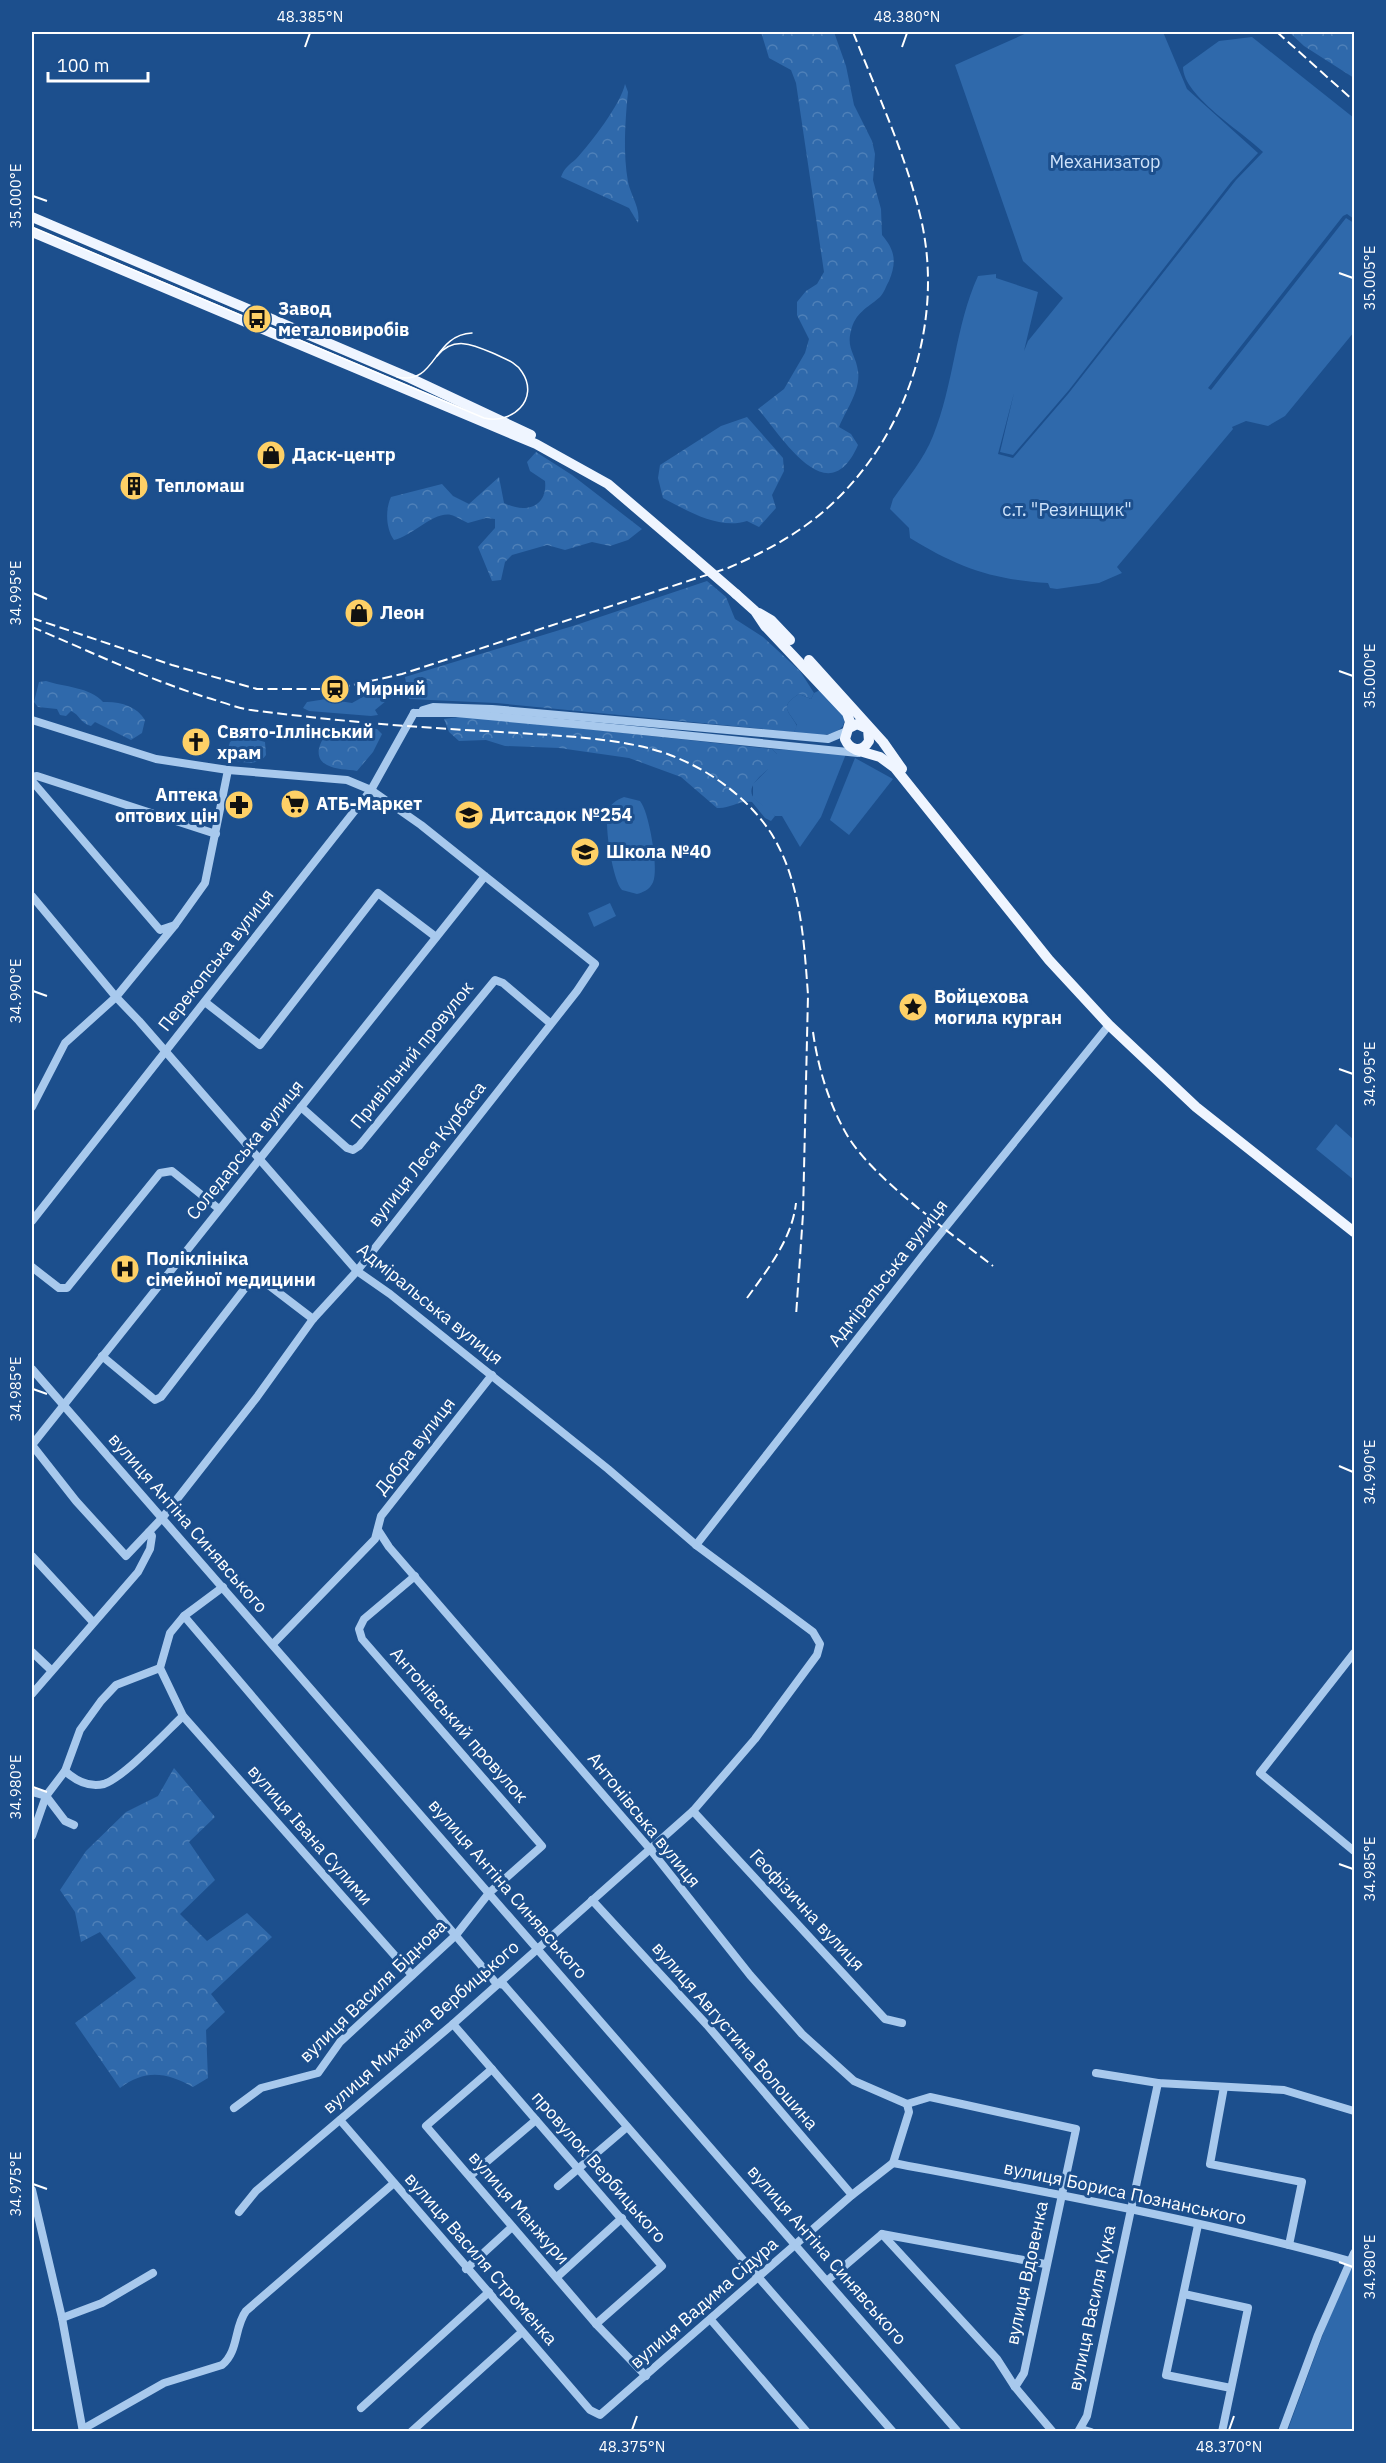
<svg xmlns="http://www.w3.org/2000/svg" width="1386" height="2463" viewBox="0 0 1386 2463" font-family="'IBM Plex Sans',sans-serif">
<style>
.green{fill:#2f69ab}
.forest{fill:url(#forest-crowns)}
.lines{fill:none;stroke-linecap:round;stroke-linejoin:round}
.minor{stroke:#a8c9ed;stroke-width:8}
.major{stroke:#eff5ff;stroke-width:10}
.tram{stroke:#fff;stroke-width:1.5}
.rail{stroke:#fff;stroke-width:2;stroke-dasharray:10 4.5;stroke-linecap:butt}
.major-bridge{stroke:#eff5ff;stroke-width:10}
.ticks{fill:none;stroke:#fff;stroke-width:2}
.labels{text-anchor:middle;stroke-width:6;stroke-linejoin:round;paint-order:stroke}
.park-label{font-size:18px;fill:#cee2fa;stroke:#1c4f8d}
.poi-label{font-size:18px;font-weight:bold;fill:#fff;stroke:#1c4f8d;text-anchor:start}
.street-label{font-size:18px;fill:#fff;stroke:#1c4f8d}
.neatline{fill:none;stroke:#fff;stroke-width:2}
.ticks-label{font-size:15px;text-anchor:middle;fill:#fff}
</style>
<defs>
<pattern id="forest-crowns" width="20" height="18" patternUnits="userSpaceOnUse" patternTransform="scale(1.5)"><rect width="20" height="18" fill="#2f69ab"/><path d="M2 6a3 3 0 1 1 6 0M12 15a3 3 0 1 1 6 0" fill="none" stroke="#4e80b8"/></pattern>
</defs>
<rect width="100%" height="100%" fill="#1c4f8d"/>
<g class="green">
<path d="M1029,32h134l24,57 71,64 -27,29 -162,208 -56,65 -13,-3 14,-59 -16,61 15,4 55,-64 168,-214 27,-28c-20,-20 -80,-56 -80,-85l36,-26 33,-4 102,81v101l-7,-5 -4,2 -135,172 3,2 135,-172 8,5v109l-69,84 -17,10 -22,-5 -14,6 1,2 -116,138 5,6 -23,10 -42,6 -7,-1 -2,-5c-55,-3 -91,-16 -138,-45l-1,-10 -19,-19 3,-10c14,-20 31,-40 40,-63 21,-51 22,-110 45,-160l18,-2v4l42,14 -14,59 4,-10 35,-43 -40,-37 -68,-196z"/>
<polygon points="388,688 386,701 375,710 378,715 371,716 309,711 303,708 307,702 326,699 352,703 375,690"/>
<path d="M822,689l24,26 -3,11c-12,14 -33,8 -49,6l3,-7c-8,-14 -19,-18 2,-31l12,5 3,-6z"/>
<polygon points="772,749 846,754 821,817 800,847 782,816 775,816 753,798 753,784 767,770 777,754"/>
<polygon points="855,758 893,779 849,835 830,820"/>
<path d="M624,797l16,4c9,10 18,65 14,78 -2,9 -9,13 -17,15l-15,-4c-9,-9 -18,-64 -14,-78 2,-8 8,-12 16,-15z"/>
<polygon points="610,903 616,916 594,927 588,913"/>
<polygon points="1336,1124 1354,1140 1354,1180 1316,1149"/>
<polygon points="1354,2260 1354,2431 1287,2432 1326,2326"/>
</g>
<g class="forest">
<path d="M761,32h73l12,34 8,39 18,36 3,13 -2,26 8,29 1,26c13,15 15,27 7,46 -3,5 -5,12 -9,16 -13,11 -25,16 -29,34 -5,17 5,24 7,40 3,19 -12,39 -19,56l12,7 7,11c-30,69 -75,-7 -100,-36l26,-20 21,-36 4,-14 -12,-24v-13l9,-11 11,-7 7,-12 -28,-189 -5,-13 -22,-12z"/>
<polygon points="1289,32 1354,32 1354,78 1304,46"/>
<path d="M625,84l3,8c-3,30 -5,61 0,90 3,14 13,27 10,41l-9,-15 -68,-31c3,-9 8,-12 15,-18 14,-15 45,-55 49,-75z"/>
<path d="M747,417l36,41 1,13 -12,24 4,13 -17,19 -12,-6c-28,9 -59,-10 -84,-23l-5,-20 2,-13 61,-39z"/>
<path d="M536,452l36,23 70,54 -14,11 -18,6 -18,-4 -27,8 -18,-5 -35,10 -7,7 -4,18 -9,1 -14,-34 17,-19v-9l-9,-1 -18,5c-5,-2 -12,-7 -17,-8 -17,-4 -40,22 -57,25 -8,-11 -9,-30 -3,-43l51,-13 11,12 16,8 30,-27 5,26c21,11 44,4 41,-22l-15,-10 -3,-9z"/>
<path d="M707,581l19,16 9,22 28,18 37,34 14,22 -3,6 -12,-5c-21,13 -10,17 -2,32l-3,6 -298,-29 -87,-4 -4,-22 171,-52z"/>
<path d="M46,681c18,6 44,6 57,21 16,-1 34,4 42,18l-3,13 -11,7 -36,-18 -4,4c-11,-3 -11,-11 -20,-15l-5,5 -6,-1 -3,-6 -19,-2 -4,-5 5,-20z"/>
<path d="M466,716l306,33 5,5v7c-7,9 -37,25 -21,39 6,6 13,8 19,16l-4,5 -6,-3 -13,-16c-14,-2 -22,7 -35,6l-36,-31 -52,-19 -70,-10 -54,-2 -19,-6 -27,1 -10,-9 -5,-13z"/>
<path d="M351,727l26,2 5,5 -9,18 -16,19c-10,-2 -21,-1 -30,-6 -16,-8 -6,-28 5,-36z"/>
<path d="M240,735l25,7 1,13c-8,12 -25,7 -37,4l-3,-4 4,-13z"/>
<path d="M174,1768l41,49 -26,25 26,38 -35,34 27,27 40,-28 25,24 -61,57 14,18 -19,18 2,48 -15,9c-27,-15 -48,-18 -73,1l-45,-65 61,-45 -36,-46 -19,10 -6,-30 -15,-22 26,-39 40,-39 32,-16z"/>
</g>
<g class="lines">
<g class="minor">
<polyline points="423,710 433,707 492,709 828,739 847,731"/>
<polyline points="414,713 456,713 584,725 858,753"/>
<polyline points="32,720 156,759 228,770 347,780 371,790 421,825 595,964 577,991 357,1271 313,1319 257,1397 163,1517 126,1556 76,1501 32,1445 485,876"/>
<polyline points="32,777 37,776 216,834"/>
<polyline points="32,781 160,930 175,925 116,997 65,1043 32,1107"/>
<polyline points="32,896 116,997 139,1021 357,1271 390,1294 608,1469 696,1545 813,1632 820,1644 817,1655 755,1739 693,1811 453,2024 256,2191 239,2212"/>
<polyline points="175,925 205,883 228,770"/>
<polyline points="205,1002 260,1045 378,893 436,937"/>
<polyline points="301,1107 347,1148 353,1150 359,1146 495,980 503,983 550,1023"/>
<polyline points="32,1221 371,790 414,713"/>
<polyline points="32,1267 59,1288 67,1288 160,1173 172,1171 219,1209"/>
<polyline points="102,1356 155,1400 161,1397 252,1279 262,1280 313,1319"/>
<polyline points="32,1369 958,2432"/>
<polyline points="378,1530 389,1547 650,1849 750,1975 802,2034 854,2081 907,2104"/>
<polyline points="696,1545 923,1255 1109,1025"/>
<polyline points="32,1556 93,1622"/>
<polyline points="223,1587 184,1616 170,1633 160,1668 183,1716 412,1975"/>
<polyline points="184,1616 496,1983 504,1985 893,2432"/>
<polyline points="273,1644 375,1539 381,1516 492,1375"/>
<polyline points="32,1652 51,1670"/>
<polyline points="1354,1653 1260,1773 1354,1851"/>
<polyline points="32,1694 138,1572 150,1549 152,1536 149,1532"/>
<path d="M65,1771c10,9 23,17 39,13 20,-7 62,-52 79,-68"/>
<polyline points="32,1792 46,1796 65,1821 74,1825"/>
<polyline points="693,1811 885,2019 902,2023"/>
<polyline points="32,1836 46,1796 65,1771 80,1730 101,1701 116,1685 160,1668"/>
<polyline points="592,1900 707,2025 852,2195"/>
<polyline points="453,2024 662,2266 596,2324"/>
<polyline points="492,2069 426,2126 596,2324 646,2376"/>
<polyline points="1096,2073 1158,2083 1284,2090 1354,2111"/>
<polyline points="1224,2087 1210,2164 1302,2182 1289,2245"/>
<polyline points="907,2104 930,2097 1076,2129 1024,2373 1015,2387"/>
<polyline points="234,2108 261,2088 318,2073 340,2042 456,1935 489,1893 542,1846 362,1639 359,1629 364,1619 415,1576"/>
<polyline points="340,2120 590,2410 600,2415 852,2195 893,2163 909,2112 907,2104"/>
<path d="M893,2163c153,29 307,57 457,98"/>
<polyline points="470,2176 536,2120"/>
<polyline points="558,2186 627,2127"/>
<polyline points="32,2190 62,2318 83,2432"/>
<polyline points="1198,2225 1166,2375 1231,2388"/>
<polyline points="882,2234 997,2359 1015,2387 1053,2432"/>
<polyline points="466,2269 512,2227"/>
<polyline points="557,2277 622,2218"/>
<polyline points="828,2280 882,2234 1045,2264"/>
<polyline points="1184,2294 1248,2308 1222,2432"/>
<polyline points="62,2318 102,2303 153,2273"/>
<polyline points="711,2320 807,2432"/>
<polyline points="361,2408 489,2292"/>
<path d="M83,2429l81,-46 58,-18c17,-14 12,-38 24,-54l148,-128"/>
<polyline points="1081,2429 1091,2432"/>
<polyline points="411,2432 522,2332"/>
<polyline points="1078,2432 1087,2416 1158,2083"/>
<polyline points="1282,2432 1318,2335 1354,2253"/>
</g>
<g class="major">
<polyline points="32,217 410,378 531,435"/>
<polyline points="32,232 536,444 608,484 691,555"/>
<path d="M736,594l19,17 10,15 82,87 3,9 -5,17c5,12 17,14 24,2l-1,-12 -11,-5 -8,4"/>
<polyline points="759,613 771,620 790,640"/>
<polyline points="809,660 883,742 902,769"/>
<polyline points="856,750 880,757 895,768 1049,960 1109,1025 1196,1107 1354,1232"/>
</g>
<g class="tram">
<path d="M32,227l452,191c28,7 56,-19 38,-46 -6,-10 -17,-13 -27,-18 -21,-9 -41,-19 -58,2"/>
<path d="M397,377c40,9 35,-42 75,-44"/>
</g>
<g class="rail">
<polyline points="1277,32 1354,101"/>
<path d="M32,618l140,47 85,24h78l67,-15 326,-106c39,-17 76,-37 107,-67 74,-71 109,-182 86,-282 -15,-64 -44,-126 -68,-187"/>
<path d="M32,627c57,24 113,51 173,70 15,4 31,11 46,13 77,10 156,17 234,21 53,4 137,5 185,24 40,15 78,43 101,78 30,48 33,108 37,162l-5,219 -7,102"/>
<path d="M813,1032c5,36 16,72 34,103 26,44 104,98 146,131"/>
<path d="M747,1298c21,-29 45,-59 49,-95"/>
</g>
<polyline class="major-bridge" points="691,555 736,594"/>
</g>
<path class="ticks" d="M305,47l5,-14M902,47l5,-14M33,196l14,5M1339,273l14,5M33,593l14,6M1339,671l14,5M33,991l14,5M1339,1069l14,5M33,1389l14,5M1339,1466l14,6M33,1787l14,5M1339,1864l14,5M33,2184l14,5M1339,2262l14,5M632,2430l5,-14M1229,2430l5,-14"/>
<defs>
<g id="bus-disc" transform="scale(1.5)"><circle r="9.5" fill="#fed066" stroke="#1c4f8d"/><path d="M-5-6H5V4H4V6H2V4H-2V6H-4V4H-5ZM-3.5-4V0h7V-4ZM-3.5 1.2v1.5H-2V1.2ZM2 1.2v1.5H3.5V1.2Z" fill="#111"/></g>
<g id="shop-disc" transform="scale(1.5)"><circle r="9.5" fill="#fed066" stroke="#1c4f8d"/><path d="M-5-2.5h2.3a2.7 3.5 0 0 1 5.4 0H5L5.5 6h-11ZM-1.5-2.5h3a1.5 2.3 0 0 0-3 0Z" fill="#111"/></g>
<g id="building-disc" transform="scale(1.5)"><circle r="9.5" fill="#fed066" stroke="#1c4f8d"/><path d="M-4-6H4V6H1V3H-1V6H-4ZM-2.5-4.3h1.7v1.8h-1.7ZM.8-4.3h1.7v1.8H.8ZM-2.5-1h1.7V.8h-1.7ZM.8-1h1.7V.8H.8Z" fill="#111"/></g>
<g id="station-disc" transform="scale(1.5)"><circle r="9.5" fill="#fed066" stroke="#1c4f8d"/><path d="M-3-6H3Q5-6 5-4V2Q5 4 3 4L4.5 6H3L1.5 4h-3L-3 6H-4.5L-3 4Q-5 4-5 2V-4Q-5-6-3-6ZM-3.5-4v3h7v-3ZM-3.5 1v1.5H-2V1ZM2 1v1.5H3.5V1Z" fill="#111"/></g>
<g id="church-disc" transform="scale(1.5)"><circle r="9.5" fill="#fed066" stroke="#1c4f8d"/><path d="M-1.2-6h2.4v3.5h3.3v2.4h-3.3V6h-2.4V-.1h-3.3v-2.4h3.3Z" fill="#111"/></g>
<g id="supermarket-disc" transform="scale(1.5)"><circle r="9.5" fill="#fed066" stroke="#1c4f8d"/><path d="M-6-5.5h2.5l.6 2H6L4.5 2H-2.5L-4.4-4H-6ZM-1.5 3.2a1.3 1.3 0 1 0 .1 0ZM3 3.2a1.3 1.3 0 1 0 .1 0Z" fill="#111"/></g>
<g id="pharmacy-disc" transform="scale(1.5)"><circle r="9.5" fill="#fed066" stroke="#1c4f8d"/><path d="M-2-6h4v4h4v4h-4v4h-4v-4h-4v-4h4Z" fill="#111"/></g>
<g id="school-disc" transform="scale(1.5)"><circle r="9.5" fill="#fed066" stroke="#1c4f8d"/><path d="M0-5L7-2L0 1L-7-2ZM-4 1L0 2.5L4 1V4Q0 6-4 4Z" fill="#111"/></g>
<g id="sight-disc" transform="scale(1.5)"><circle r="9.5" fill="#fed066" stroke="#1c4f8d"/><path d="M0-6L1.8-2.2L6-1.7L2.9 1.2L3.7 5.4L0 3.3L-3.7 5.4L-2.9 1.2L-6-1.7L-1.8-2.2Z" fill="#111"/></g>
<g id="hospital-disc" transform="scale(1.5)"><circle r="9.5" fill="#fed066" stroke="#1c4f8d"/><path d="M-5-5h3v3.5h4V-5h3V5h-3V1.5h-4V5h-3Z" fill="#111"/></g>
</defs>
<g fill-rule="evenodd">
<use href="#bus-disc" x="257" y="319"/>
<use href="#shop-disc" x="271" y="455"/>
<use href="#building-disc" x="134" y="486"/>
<use href="#shop-disc" x="359" y="613"/>
<use href="#station-disc" x="335" y="689"/>
<use href="#church-disc" x="196" y="742"/>
<use href="#supermarket-disc" x="295" y="804"/>
<use href="#pharmacy-disc" x="239" y="805"/>
<use href="#school-disc" x="469" y="815"/>
<use href="#school-disc" x="585" y="852"/>
<use href="#sight-disc" x="913" y="1007"/>
<use href="#hospital-disc" x="125" y="1269"/>
</g>
<g class="labels">
<g class="park-label">
<text x="1105" y="168">Механизатор</text>
<text x="1067" y="516">с.т. "Резинщик"</text>
</g>
<g class="poi-label">
<text x="278" y="315">Завод<tspan x="278" dy="21">металовиробів</tspan></text>
<text x="292" y="461">Даск-центр</text>
<text x="155" y="492">Тепломаш</text>
<text x="380" y="619">Леон</text>
<text x="356" y="695">Мирний</text>
<text x="217" y="738">Свято-Іллінський<tspan x="217" dy="21">храм</tspan></text>
<text x="218" y="801" text-anchor="end">Аптека<tspan x="218" dy="21">оптових цін</tspan></text>
<text x="316" y="810">АТБ-Маркет</text>
<text x="490" y="821">Дитсадок №254</text>
<text x="606" y="858">Школа №40</text>
<text x="934" y="1003">Войцехова<tspan x="934" dy="21">могила курган</tspan></text>
<text x="146" y="1265">Поліклініка<tspan x="146" dy="21">сімейної медицини</tspan></text>
</g>
<g class="street-label">
<text transform="translate(216 960) rotate(-52)" y="6">Перекопська вулиця</text>
<text transform="translate(412 1055) rotate(-51)" y="6">Привільний провулок</text>
<text transform="translate(245 1150) rotate(-51)" y="6">Соледарська вулиця</text>
<text transform="translate(427 1154) rotate(-52)" y="6">вулиця Леся Курбаса</text>
<text transform="translate(888 1273) rotate(-52)" y="6">Адміральська вулиця</text>
<text transform="translate(430 1304) rotate(39)" y="6">Адміральська вулиця</text>
<text transform="translate(415 1446) rotate(-52)" y="6">Добра вулиця</text>
<text transform="translate(188 1523) rotate(49)" y="6">вулиця Антіна Синявського</text>
<text transform="translate(459 1725) rotate(49)" y="6">Антонівський провулок</text>
<text transform="translate(644 1820) rotate(51)" y="6">Антонівська вулиця</text>
<text transform="translate(310 1835) rotate(49)" y="6">вулиця Івана Сулими</text>
<text transform="translate(508 1889) rotate(49)" y="6">вулиця Антіна Синявського</text>
<text transform="translate(807 1910) rotate(47)" y="6">Геофізична вулиця</text>
<text transform="translate(373 1991) rotate(-44)" y="6">вулиця Василя Біднова</text>
<text transform="translate(421 2027) rotate(-41)" y="6">вулиця Михайла Вербицького</text>
<text transform="translate(735 2036) rotate(49)" y="6">вулиця Августина Волошина</text>
<text transform="translate(599 2167) rotate(49)" y="6">провулок Вербицького</text>
<text transform="translate(1125 2193) rotate(12)" y="6">вулиця Бориса Познанського</text>
<text transform="translate(519 2208) rotate(49)" y="6">вулиця Манжури</text>
<text transform="translate(827 2255) rotate(49)" y="6">вулиця Антіна Синявського</text>
<text transform="translate(481 2259) rotate(49)" y="6">вулиця Василя Строменка</text>
<text transform="translate(1027 2273) rotate(-78)" y="6">вулиця Вдовенка</text>
<text transform="translate(704 2303) rotate(-41)" y="6">вулиця Вадима Сідура</text>
<text transform="translate(1092 2308) rotate(-78)" y="6">вулиця Василя Кука</text>
</g>
</g>
<rect width="1386" height="2463" fill="none" stroke="#1c4f8d" stroke-width="66"/>
<path d="M48 72v9h100v-9" fill="none" stroke="#ffffff" stroke-width="3"/>
<text x="57" y="72" font-size="18" fill="#ffffff" stroke="#1c4f8d" stroke-width="4.5" paint-order="stroke">100 m</text>
<rect x="33" y="33" width="1320" height="2397" class="neatline"/>
<g class="ticks-label">
<text x="310" y="22">48.385°N</text>
<text x="907" y="22">48.380°N</text>
<text transform="translate(16 196) rotate(-90)" y="5">35.000°E</text>
<text transform="translate(1370 278) rotate(-90)" y="5">35.005°E</text>
<text transform="translate(16 593) rotate(-90)" y="5">34.995°E</text>
<text transform="translate(1370 676) rotate(-90)" y="5">35.000°E</text>
<text transform="translate(16 991) rotate(-90)" y="5">34.990°E</text>
<text transform="translate(1370 1074) rotate(-90)" y="5">34.995°E</text>
<text transform="translate(16 1389) rotate(-90)" y="5">34.985°E</text>
<text transform="translate(1370 1472) rotate(-90)" y="5">34.990°E</text>
<text transform="translate(16 1787) rotate(-90)" y="5">34.980°E</text>
<text transform="translate(1370 1869) rotate(-90)" y="5">34.985°E</text>
<text transform="translate(16 2184) rotate(-90)" y="5">34.975°E</text>
<text transform="translate(1370 2267) rotate(-90)" y="5">34.980°E</text>
<text x="632" y="2452">48.375°N</text>
<text x="1229" y="2452">48.370°N</text>
</g>
</svg>
